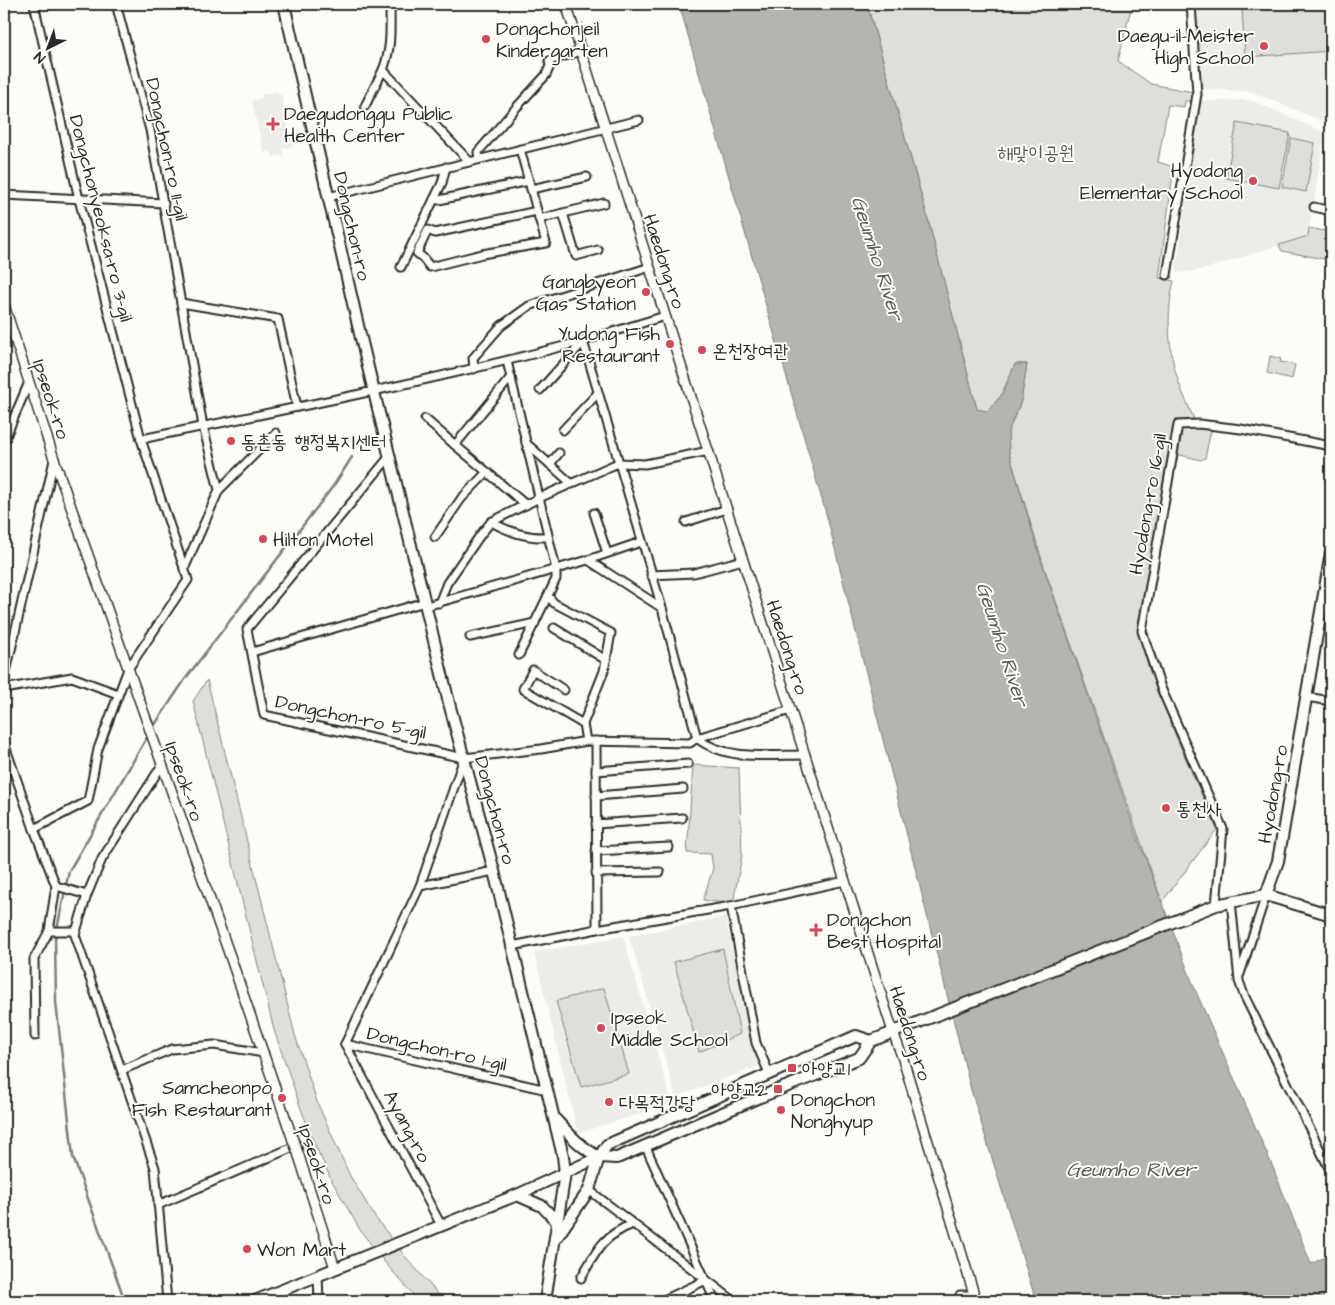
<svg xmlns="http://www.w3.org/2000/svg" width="1335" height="1305" viewBox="0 0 1335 1305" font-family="'Architects Daughter','Poor Story',sans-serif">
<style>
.built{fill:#edece8}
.green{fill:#dfdeda;stroke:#858482}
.water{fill:#b5b4b1;stroke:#7e7d7b}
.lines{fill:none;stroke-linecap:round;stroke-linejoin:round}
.stream{stroke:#7e7d7b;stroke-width:2.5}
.minor-casing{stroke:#2b2b2b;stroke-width:11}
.tertiary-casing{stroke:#2b2b2b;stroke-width:12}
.secondary-casing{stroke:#2b2b2b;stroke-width:14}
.minor{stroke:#fdfcf7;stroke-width:7}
.tertiary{stroke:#fdfcf7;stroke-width:9}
.secondary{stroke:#fdfcf7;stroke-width:10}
.tertiary-bridge-casing{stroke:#2b2b2b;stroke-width:12;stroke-linecap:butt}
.tertiary-bridge{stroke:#fdfcf7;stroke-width:9}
.poi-dot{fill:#d1495b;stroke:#fdfcf7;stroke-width:2}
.labels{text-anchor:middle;stroke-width:4;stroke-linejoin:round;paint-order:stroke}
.poi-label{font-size:19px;fill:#2b2b2b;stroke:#fdfcf7;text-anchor:start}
.street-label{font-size:19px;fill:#2b2b2b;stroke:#fdfcf7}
.park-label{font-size:19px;fill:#585857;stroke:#fdfcf7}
.water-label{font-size:20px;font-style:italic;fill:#5b5b5a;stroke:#fdfcf7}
</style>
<rect width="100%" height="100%" fill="#fdfcf7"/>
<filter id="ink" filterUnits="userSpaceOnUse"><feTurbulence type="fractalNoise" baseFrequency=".02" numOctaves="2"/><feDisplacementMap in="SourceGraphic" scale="10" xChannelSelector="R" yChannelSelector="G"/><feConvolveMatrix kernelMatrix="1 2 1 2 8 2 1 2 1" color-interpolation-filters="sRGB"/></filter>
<g filter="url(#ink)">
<g class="built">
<polygon points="1194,4 1331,4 1331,95 1324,122 1252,92 1201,88"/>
<polygon points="278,91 279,95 281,94 293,146 282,149 284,155 273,157 271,151 264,153 252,101 262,98 262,95"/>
<polygon points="1251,100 1325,133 1308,236 1202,270 1176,273 1199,101"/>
<polygon points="725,917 759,1066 676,1097 629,936"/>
<polygon points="623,936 672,1104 578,1133 534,952"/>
</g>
<g class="green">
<path d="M867,4h265l-14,57 33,23 42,8 -2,9h-6l-1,6 -16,-2 -10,57 16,5 -15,111 15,3c-8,31 -6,72 5,102 4,12 10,24 15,36l-18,1 -38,205c17,71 50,138 79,204l-55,73 -116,-329 -37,-120 -1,-21 13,-31 6,-37h-12l-14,32 -14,15 -10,-1 -52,-202z"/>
<polygon points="1328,4 1331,51 1245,57 1242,9"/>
<polygon points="1237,123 1290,133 1279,188 1226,178"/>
<polygon points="1291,138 1315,143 1306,192 1282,187"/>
<polygon points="1309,228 1330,232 1324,259 1282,251 1279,245 1308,236"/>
<polygon points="1270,356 1281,359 1280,362 1295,365 1292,379 1267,373"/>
<polygon points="1186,427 1211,430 1205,458 1201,460 1176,454 1180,431"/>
<polygon points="207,680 295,1035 317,1102 350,1176 375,1217 404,1255 444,1301 419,1301 387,1265 360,1230 332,1181 314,1143 300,1106 274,1030 193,701"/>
<polygon points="693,765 739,768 742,855 733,904 703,900 713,868 711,854 687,853"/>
<polygon points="723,949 740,1034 699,1052 674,962"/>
<polygon points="604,988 629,1074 581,1087 556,1001"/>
</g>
<polygon class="water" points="679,4 867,4 925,208 977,409 987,411 1001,396 1015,364 1027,364 1021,401 1008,432 1009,453 1041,560 1137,836 1194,987 1272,1165 1311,1264 1331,1254 1330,1301 1036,1301 971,1090 827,517"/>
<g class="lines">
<g class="stream">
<polyline points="152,729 186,678 334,485 352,457"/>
<polyline points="125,1301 73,1157 56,1002 55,939 69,871 149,734"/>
</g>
<g class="minor-casing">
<g id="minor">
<polyline points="116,4 150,130 203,426 219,490"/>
<path d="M390,4c0,25 2,43 -7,66l86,91"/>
<polyline points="365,106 383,70"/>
<polyline points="520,149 546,243 482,254 430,267 423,258 417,253 428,230 435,233 537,211"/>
<polyline points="479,159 478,152 515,109 546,75 550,66 549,61 581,51"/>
<polyline points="531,189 587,177"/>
<polyline points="4,195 164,203"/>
<polyline points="328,197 639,120"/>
<polyline points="434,199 439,200 529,181"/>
<polyline points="1314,207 1331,211"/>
<polyline points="563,213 576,256 598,250"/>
<polyline points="539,219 604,203"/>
<polyline points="401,267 442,183 446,167"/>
<polyline points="1167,275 1197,94 1191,4"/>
<polyline points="181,303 278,319 297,407"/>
<path d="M665,316l-82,25 79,267 35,130c28,23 73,17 108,17"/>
<polyline points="507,361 556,569 556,579 519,655"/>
<polyline points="474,369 473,358 501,326 529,306 650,267"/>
<polyline points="511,377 455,445 526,505"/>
<polyline points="540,390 583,342"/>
<polyline points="425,419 455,445"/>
<polyline points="563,430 598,393"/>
<path d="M141,439c148,-30 296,-59 442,-98"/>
<polyline points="4,441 29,382"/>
<polyline points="526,443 572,484"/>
<polyline points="390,456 247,629 264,715 464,758 541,749 587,741 690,743 697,738 791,710"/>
<polyline points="550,464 559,453"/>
<polyline points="594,513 607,553"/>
<path d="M491,522c19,10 35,16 57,15"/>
<polyline points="686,522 727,509"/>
<polyline points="435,537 461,499 487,472"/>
<polyline points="588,560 662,608"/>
<polyline points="184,569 219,490 276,433"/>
<polyline points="651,575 694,573 743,560"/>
<polyline points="548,596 554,603 611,633 604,671 583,724"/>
<polyline points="439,603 447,583 481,534 491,522 539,498 618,463 645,464 709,451"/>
<polyline points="426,606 588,560 641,542"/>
<polyline points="554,628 606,660"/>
<polyline points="470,637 535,623"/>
<polyline points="252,652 425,602"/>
<polyline points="4,681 54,460"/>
<polyline points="4,689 72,677 118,694"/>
<polyline points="564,690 533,670 523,689 583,724 586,741"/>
<polyline points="1306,697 1331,701"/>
<polyline points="596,741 597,929"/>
<polyline points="4,743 34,829 56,886 49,931 34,959 35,1036"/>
<polyline points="162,765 102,859 87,895 75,935 155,1168 167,1301"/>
<polyline points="596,771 688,764"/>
<polyline points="596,796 683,789"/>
<polyline points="596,824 682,818"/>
<polyline points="34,829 88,801 98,749 128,669 188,580 141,439 79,199 34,4"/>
<polyline points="596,851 669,847"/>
<polyline points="596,873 660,872"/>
<polyline points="56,886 87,895"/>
<polyline points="420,886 494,871"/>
<polyline points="1231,901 1239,981 1244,995 1331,1172"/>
<polyline points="1216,905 1223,829 1161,688 1142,631 1178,425 1199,424 1241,429 1331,446"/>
<polyline points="49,931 75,931"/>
<polyline points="512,946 597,929 731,906"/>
<polyline points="1240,974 1266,895"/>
<polyline points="345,1044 420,886 464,758"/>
<polyline points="345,1044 547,1090"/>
<polyline points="345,1044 441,1225"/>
<polyline points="122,1070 172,1049 214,1045 264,1053"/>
<polyline points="769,1073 756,1043 731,906 845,881"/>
<polyline points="645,1145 715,1301"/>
<polyline points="589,1190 734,1301"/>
<polyline points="158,1205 298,1145"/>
<polyline points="318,1275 319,1301"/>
<path d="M581,1278c16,-28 21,-42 52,-54"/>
<polyline points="662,1301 706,1280"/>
<polyline points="961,1301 960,1295 974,1295"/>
</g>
</g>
<g class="tertiary-casing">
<g id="tertiary">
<polyline points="566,4 893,1032 903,1059 976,1301"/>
<polyline points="4,305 54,459 230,956 293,1140"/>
<polyline points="298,1153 335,1268"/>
</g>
</g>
<g class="secondary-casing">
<g id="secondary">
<polyline points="284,4 360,334 449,703 494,871 563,1156 565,1173 545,1301"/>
<polyline points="1266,895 1278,861 1331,553"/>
<path d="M555,1119c14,15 26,29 44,38"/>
<polyline points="517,1195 542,1206 558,1223"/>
<polyline points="557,1237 589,1190 599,1157 607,1145 856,1036 871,1041"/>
<polyline points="255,1301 517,1195 599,1157 617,1158 755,1099 859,1058 871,1041 1216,905 1266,895 1331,915"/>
</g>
</g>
<use href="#minor" class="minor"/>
<use href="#tertiary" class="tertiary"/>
<use href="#secondary" class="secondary"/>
<g class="tertiary-bridge-casing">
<polyline id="tertiary-bridge" points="293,1140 298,1153"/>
</g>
<use href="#tertiary-bridge" class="tertiary-bridge"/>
</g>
</g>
<g class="poi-dot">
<circle cx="486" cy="39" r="5"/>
<circle cx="1264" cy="46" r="5"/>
<path d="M270.5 116.5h5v5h5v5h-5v5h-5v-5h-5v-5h5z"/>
<circle cx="1253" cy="181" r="5"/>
<circle cx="646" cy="292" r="5"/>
<circle cx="670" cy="344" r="5"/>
<circle cx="702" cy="350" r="5"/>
<circle cx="231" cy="441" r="5"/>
<circle cx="263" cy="539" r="5"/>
<circle cx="1166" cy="808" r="5"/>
<path d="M813.5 922.5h5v5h5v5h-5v5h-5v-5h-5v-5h5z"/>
<circle cx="601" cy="1028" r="5"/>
<rect x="787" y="1063" width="10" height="10" rx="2.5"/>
<rect x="773" y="1084" width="10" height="10" rx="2.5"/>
<circle cx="282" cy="1098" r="5"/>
<circle cx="609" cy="1102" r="5"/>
<circle cx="781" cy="1110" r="5"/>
<circle cx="247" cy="1249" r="5"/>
</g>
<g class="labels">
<g class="poi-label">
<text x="496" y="35">Dongchonjeil<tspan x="496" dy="22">Kindergarten</tspan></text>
<text x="1254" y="42" text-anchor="end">Daegu-il-Meister<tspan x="1254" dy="22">High School</tspan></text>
<text x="284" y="120">Daegudonggu Public<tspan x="284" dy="22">Health Center</tspan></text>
<text x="1243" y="177" text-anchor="end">Hyodong<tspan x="1243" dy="22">Elementary School</tspan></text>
<text x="636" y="288" text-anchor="end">Gangbyeon<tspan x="636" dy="22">Gas Station</tspan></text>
<text x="660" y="340" text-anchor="end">Yudong Fish<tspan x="660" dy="22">Restaurant</tspan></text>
<text x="712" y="357">온천장여관</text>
<text x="241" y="448">동촌동 행정복지센터</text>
<text x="273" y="546">Hilton Motel</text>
<text x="1176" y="815">통천사</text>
<text x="827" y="926">Dongchon<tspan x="827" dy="22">Best Hospital</tspan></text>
<text x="611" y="1024">Ipseok<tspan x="611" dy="22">Middle School</tspan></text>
<text x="802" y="1075">아양교1</text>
<text x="272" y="1094" text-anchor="end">Samcheonpo<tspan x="272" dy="22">Fish Restaurant</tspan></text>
<text x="768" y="1096" text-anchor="end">아양교2</text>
<text x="791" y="1106">Dongchon<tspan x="791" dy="22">Nonghyup</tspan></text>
<text x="619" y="1109">다목적강당</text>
<text x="257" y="1256">Won Mart</text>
</g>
<g class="street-label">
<text transform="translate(168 149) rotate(78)" y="7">Dongchon-ro 11-gil</text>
<text transform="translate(102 218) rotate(76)" y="7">Dongchonyeoksa-ro 3-gil</text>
<text transform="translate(353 226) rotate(77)" y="7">Dongchon-ro</text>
<text transform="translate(665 261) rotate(72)" y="7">Haedong-ro</text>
<text transform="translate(52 399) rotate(72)" y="7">Ipseok-ro</text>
<text transform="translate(1147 504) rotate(-80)" y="7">Hyodong-ro 16-gil</text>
<text transform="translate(788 647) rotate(72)" y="7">Haedong-ro</text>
<text transform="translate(351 716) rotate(12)" y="7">Dongchon-ro 5-gil</text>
<text transform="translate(185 781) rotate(71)" y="7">Ipseok-ro</text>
<text transform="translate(1272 794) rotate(-80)" y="7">Hyodong-ro</text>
<text transform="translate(496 810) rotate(75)" y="7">Dongchon-ro</text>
<text transform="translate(911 1033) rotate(72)" y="7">Haedong-ro</text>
<text transform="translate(437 1048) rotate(13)" y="7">Dongchon-ro 1-gil</text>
<text transform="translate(408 1126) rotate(62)" y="7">Ayang-ro</text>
<text transform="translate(318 1164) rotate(72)" y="7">Ipseok-ro</text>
</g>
<g class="park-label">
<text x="1036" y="159">해맞이공원</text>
</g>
<g class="water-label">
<text transform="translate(878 258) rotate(72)" y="7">Geumho River</text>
<text transform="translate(1003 644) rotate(72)" y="7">Geumho River</text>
<text x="1131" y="1176">Geumho River</text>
</g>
</g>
<rect width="1335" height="1305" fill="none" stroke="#fdfcf7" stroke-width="20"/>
<rect x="10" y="10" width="1315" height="1285" fill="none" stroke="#2b2b2b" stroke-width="2" filter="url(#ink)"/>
<g transform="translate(48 48) rotate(222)" stroke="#fdfcf7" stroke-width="4" paint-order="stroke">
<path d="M0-4L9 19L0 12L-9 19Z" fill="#2b2b2b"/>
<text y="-8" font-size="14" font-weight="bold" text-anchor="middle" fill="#2b2b2b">N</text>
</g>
</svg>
